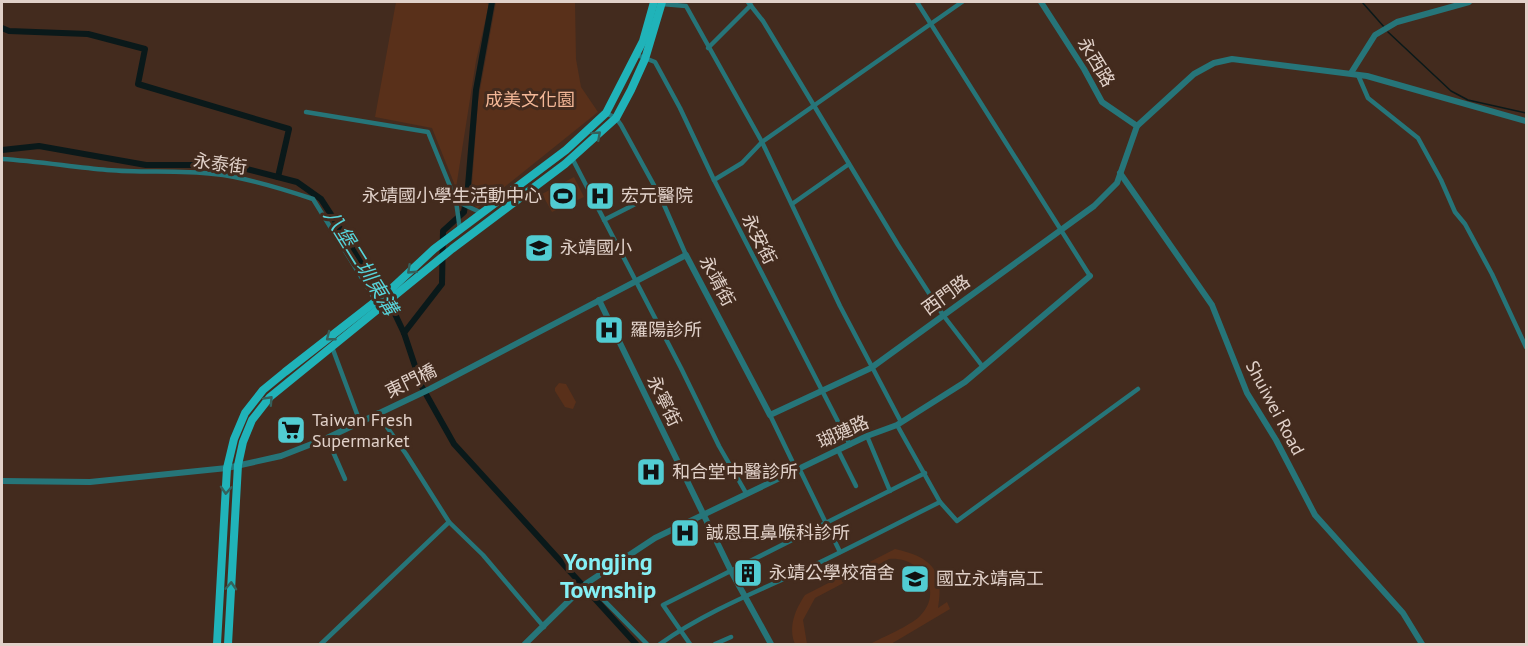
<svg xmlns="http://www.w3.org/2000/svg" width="1528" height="646" viewBox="0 0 1528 646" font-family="'PT Sans','Noto Sans TC',sans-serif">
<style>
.green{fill:#59301a}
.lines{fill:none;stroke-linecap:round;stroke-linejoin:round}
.stream{stroke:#0a191a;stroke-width:1.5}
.canal{stroke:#0a191a;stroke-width:6}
.minor{stroke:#267579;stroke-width:4.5}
.tertiary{stroke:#267579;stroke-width:6}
.primary{stroke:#20b3b9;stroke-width:8}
.oneway{stroke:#35615c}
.labels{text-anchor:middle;stroke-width:6;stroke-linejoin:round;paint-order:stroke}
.street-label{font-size:18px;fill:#e1d1c9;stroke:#432b1e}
.park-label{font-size:18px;fill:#f3b797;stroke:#432b1e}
.poi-label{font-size:18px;fill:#e1d1c9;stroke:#432b1e;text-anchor:start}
.water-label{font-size:20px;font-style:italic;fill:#57d4da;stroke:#432b1e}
.district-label{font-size:24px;font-weight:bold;fill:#84eff4;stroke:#432b1e}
</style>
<rect width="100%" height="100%" fill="#432b1e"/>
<g class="green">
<polygon points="396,2 483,2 489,4 476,61 456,188 432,128 375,117"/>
<polygon points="496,2 575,2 576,59 581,87 598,112 477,209 471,199 478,101"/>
<polygon points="574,177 584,197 552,212 542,194"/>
<polygon points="559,383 566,384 576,402 573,409 565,407 555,391 555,388"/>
<path d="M895,549c35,8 50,20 43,59l9,-6 3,7 -59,35h-21c13,-7 40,-18 50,-28 25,-24 1,-60 -31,-57l-74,39 -12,22 4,24h-12c-7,-17 0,-34 10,-49z"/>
</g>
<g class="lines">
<g class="stream">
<polyline points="1362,2 1385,28"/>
<polyline points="1388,32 1451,91 1468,100 1526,113"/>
</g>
<g class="canal">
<polyline points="2,28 9,31 88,34 145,49 138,84 289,129 278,177"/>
<polyline points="2,150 39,146 146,165 231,165 297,182 321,199 394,312 404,333 422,387 454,444 636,644"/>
<polyline points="404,333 442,284 443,231 464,212 468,186 476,90 492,2"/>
</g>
<g class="minor">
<polyline points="748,2 763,21 898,245 943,315 983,367"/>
<polyline points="917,2 1090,276"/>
<polyline points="662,4 686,6 762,142 840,306 901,422"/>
<polyline points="708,48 751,5"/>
<polyline points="637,55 655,62 680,108 714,180 850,445"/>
<polyline points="1358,75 1368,98 1418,138 1441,180 1455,212 1465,224 1492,274 1526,347"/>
<polyline points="306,112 428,132 456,201 460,230"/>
<polyline points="606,113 616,118 621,125 661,198 686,255"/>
<polyline points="572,158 681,368 719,446 746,493"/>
<path d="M2,159c35,2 70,8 105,11 36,3 71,0 107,4 31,3 69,15 99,25l63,102"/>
<polyline points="714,180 742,163 762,142 962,2"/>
<polyline points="456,201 482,213"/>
<polyline points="792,204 849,164"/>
<polyline points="604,220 657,193"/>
<polyline points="332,347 360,422"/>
<polyline points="377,413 406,454 449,522 483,555 544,627"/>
<polyline points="770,415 796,469"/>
<polyline points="897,425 940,502 957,521 1138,389"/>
<polyline points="867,436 890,491"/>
<polyline points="327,438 345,479"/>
<polyline points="838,450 856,486"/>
<polyline points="799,468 840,552"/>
<polyline points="587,583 647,644"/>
<polyline points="321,644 449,522"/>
<path d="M660,644c45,-32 98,-53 148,-76 44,-21 88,-44 132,-66"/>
<polyline points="690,644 663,605 925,473"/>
<polyline points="715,644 731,637"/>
</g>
<g class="tertiary">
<polyline points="1041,2 1084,69 1102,102 1137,126"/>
<polyline points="1351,73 1375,35 1397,22 1469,2"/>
<polyline points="1120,173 1212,305 1247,393 1276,440 1315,515 1403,613 1422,644"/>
<polyline points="599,300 731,571 771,644"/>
<polyline points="2,481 90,482 227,468 281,456 327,438 430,389 686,255 770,415 871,368 1094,206 1117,183 1137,126 1194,74 1214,63 1232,59 1367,76 1526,121"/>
<polyline points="525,644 587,583 655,538 867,436 897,425 965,382 1090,276"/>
</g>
<g class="primary">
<polyline points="217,644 227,468 234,439 245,413 263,390 285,372 389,291 434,249 566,150 606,113 643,41 654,2"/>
<polyline points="228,644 238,465 243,442 252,420 270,397 452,249 565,164 616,118 631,90 645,59 662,2"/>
</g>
</g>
<defs><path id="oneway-chevron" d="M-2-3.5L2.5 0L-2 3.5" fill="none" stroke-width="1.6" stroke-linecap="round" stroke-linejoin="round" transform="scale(1.5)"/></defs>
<g class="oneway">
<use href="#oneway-chevron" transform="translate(597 135) rotate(-42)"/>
<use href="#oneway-chevron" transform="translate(411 270) rotate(137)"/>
<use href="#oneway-chevron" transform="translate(330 337) rotate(142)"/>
<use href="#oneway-chevron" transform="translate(269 400) rotate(-47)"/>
<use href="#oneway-chevron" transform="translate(226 490) rotate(93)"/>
<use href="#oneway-chevron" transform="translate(231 586) rotate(-87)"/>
</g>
<defs>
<g id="stadium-square" transform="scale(1.5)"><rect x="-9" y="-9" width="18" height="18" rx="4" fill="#51ccd2" stroke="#432b1e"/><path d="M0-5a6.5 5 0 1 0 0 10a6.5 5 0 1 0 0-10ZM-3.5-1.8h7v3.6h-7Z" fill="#111"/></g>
<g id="hospital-square" transform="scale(1.5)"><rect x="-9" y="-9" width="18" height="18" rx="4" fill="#51ccd2" stroke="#432b1e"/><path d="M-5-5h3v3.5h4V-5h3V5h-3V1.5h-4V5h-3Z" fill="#111"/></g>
<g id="school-square" transform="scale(1.5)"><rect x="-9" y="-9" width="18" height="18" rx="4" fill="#51ccd2" stroke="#432b1e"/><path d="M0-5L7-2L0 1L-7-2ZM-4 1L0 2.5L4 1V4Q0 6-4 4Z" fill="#111"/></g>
<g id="supermarket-square" transform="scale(1.5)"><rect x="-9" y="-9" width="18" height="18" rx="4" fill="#51ccd2" stroke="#432b1e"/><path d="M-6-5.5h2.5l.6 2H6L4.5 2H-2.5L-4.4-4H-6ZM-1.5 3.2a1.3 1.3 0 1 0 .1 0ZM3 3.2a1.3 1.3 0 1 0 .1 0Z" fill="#111"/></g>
<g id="building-square" transform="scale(1.5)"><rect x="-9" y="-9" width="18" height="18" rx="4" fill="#51ccd2" stroke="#432b1e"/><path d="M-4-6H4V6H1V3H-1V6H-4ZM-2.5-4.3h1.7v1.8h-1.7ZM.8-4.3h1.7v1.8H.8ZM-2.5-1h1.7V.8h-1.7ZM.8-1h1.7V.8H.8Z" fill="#111"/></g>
</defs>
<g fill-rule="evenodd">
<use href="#stadium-square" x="563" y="196"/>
<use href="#hospital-square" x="600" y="196"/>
<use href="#school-square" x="539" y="248"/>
<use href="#hospital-square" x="609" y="330"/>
<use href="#supermarket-square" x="291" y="430"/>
<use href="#hospital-square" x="651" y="472"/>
<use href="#hospital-square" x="685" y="533"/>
<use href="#building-square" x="748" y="573"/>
<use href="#school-square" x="915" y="579"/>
</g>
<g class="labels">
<g class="street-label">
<text transform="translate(1096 62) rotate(59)" y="6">永西路</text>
<text transform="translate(220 164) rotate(8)" y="6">永泰街</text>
<text transform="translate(759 239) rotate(63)" y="6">永安街</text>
<text transform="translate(717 281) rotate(62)" y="6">永靖街</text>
<text transform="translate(946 295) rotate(-36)" y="6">西門路</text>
<text transform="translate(411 381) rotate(-26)" y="6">東門橋</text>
<text transform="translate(664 401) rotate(64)" y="6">永寧街</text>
<text transform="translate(1275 408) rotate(62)" y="6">Shuiwei Road</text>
<text transform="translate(843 432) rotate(-24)" y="6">瑚璉路</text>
</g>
<g class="park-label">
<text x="530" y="106">成美文化園</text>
</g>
<g class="poi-label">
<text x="542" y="202" text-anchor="end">永靖國小學生活動中心</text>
<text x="621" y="202">宏元醫院</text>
<text x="560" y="254">永靖國小</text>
<text x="630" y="336">羅陽診所</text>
<text x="312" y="426">Taiwan Fresh<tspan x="312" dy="21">Supermarket</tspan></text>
<text x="672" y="478">和合堂中醫診所</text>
<text x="706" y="539">誠恩耳鼻喉科診所</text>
<text x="769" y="579">永靖公學校宿舍</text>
<text x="936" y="585">國立永靖高工</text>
</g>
<g class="water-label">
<text transform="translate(361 262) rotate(58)" y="7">八堡二圳東溝</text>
</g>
<g class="district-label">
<text x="608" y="570">Yongjing<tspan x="608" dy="28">Township</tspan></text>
</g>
</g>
<rect width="1528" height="646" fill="none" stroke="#e1d1c9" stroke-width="6"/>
</svg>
